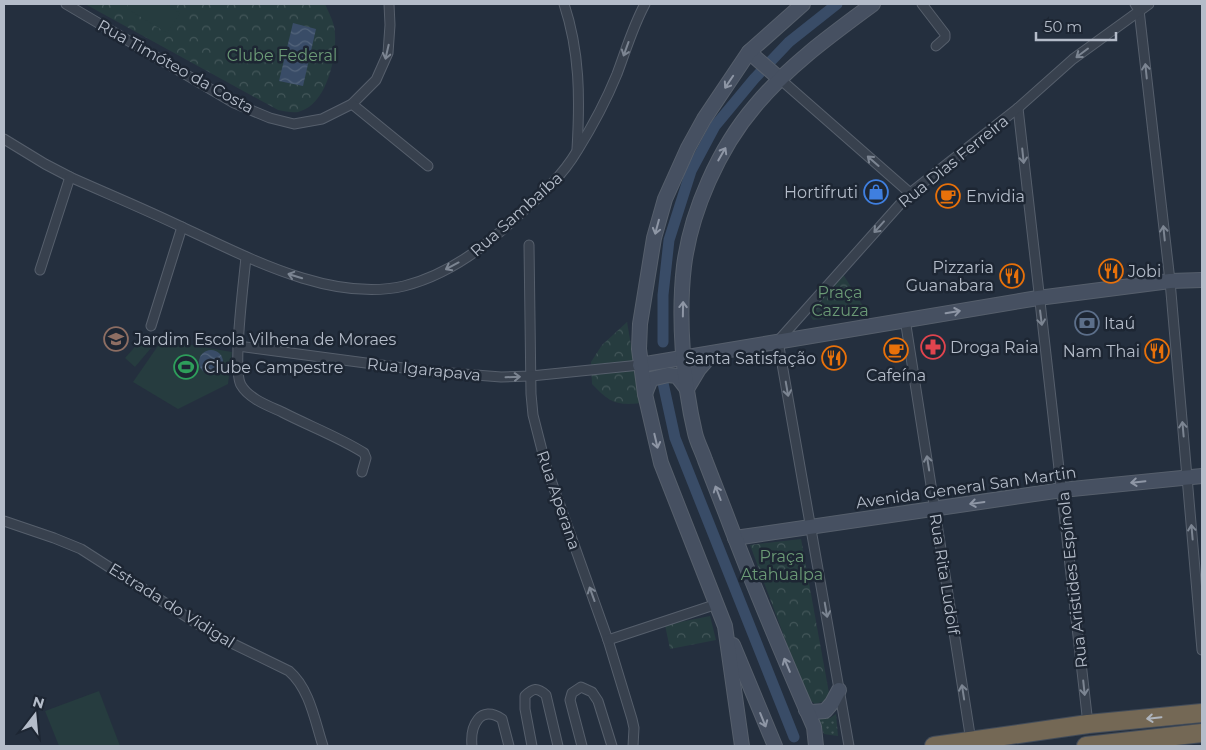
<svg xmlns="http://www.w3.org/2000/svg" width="1206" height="750" viewBox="0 0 1206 750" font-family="Montserrat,sans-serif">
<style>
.grass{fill:url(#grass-dots)}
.park{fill:url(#park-crowns)}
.pitch{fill:#263c3f}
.water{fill:url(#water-waves)}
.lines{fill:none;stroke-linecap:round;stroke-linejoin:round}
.canal{stroke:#394c67;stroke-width:11}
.street-casing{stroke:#565f6c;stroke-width:11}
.secondary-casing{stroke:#565f6c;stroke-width:16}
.highway-casing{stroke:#434c59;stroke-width:20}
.street{stroke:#38414e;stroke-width:9}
.secondary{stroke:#465061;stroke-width:14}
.highway{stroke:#746855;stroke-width:18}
.oneway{stroke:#7c8592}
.oneway2{stroke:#8e96a5}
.oneway3{stroke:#aeb4bd}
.labels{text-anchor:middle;stroke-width:5;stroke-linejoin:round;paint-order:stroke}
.park-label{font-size:16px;fill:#6b9a76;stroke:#1d2633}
.street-label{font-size:16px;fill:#b4bcc9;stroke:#1d2633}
.poi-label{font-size:16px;fill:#b4bcc9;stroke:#1d2633;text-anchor:start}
</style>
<defs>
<pattern id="grass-dots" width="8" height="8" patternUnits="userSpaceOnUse" patternTransform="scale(1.25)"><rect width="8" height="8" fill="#263c3f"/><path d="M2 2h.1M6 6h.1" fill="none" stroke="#435659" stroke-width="1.8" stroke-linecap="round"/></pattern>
<pattern id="park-crowns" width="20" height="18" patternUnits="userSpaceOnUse" patternTransform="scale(1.25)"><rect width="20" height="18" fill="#263c3f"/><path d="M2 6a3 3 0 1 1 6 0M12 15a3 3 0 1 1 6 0" fill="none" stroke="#435659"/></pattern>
<pattern id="water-waves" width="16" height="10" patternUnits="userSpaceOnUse" patternTransform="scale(1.25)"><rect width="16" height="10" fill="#394c67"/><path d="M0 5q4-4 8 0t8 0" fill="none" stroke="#53647b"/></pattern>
</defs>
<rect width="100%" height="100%" fill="#242f3e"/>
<polygon class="grass" points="836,714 838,736 824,734 817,718 830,718"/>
<g class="park">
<path d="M85,4h240c3,7 7,14 9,22 5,24 -6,77 -33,85 -6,3 -16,0 -23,-1z"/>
<polygon points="841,271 868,314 813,320 811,317 812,309"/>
<path d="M627,322l14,81c-25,3 -32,-1 -49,-19l-1,-22 11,-17z"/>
<polygon points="801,539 829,693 825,701 815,704 807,698 750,545"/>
<polygon points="710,616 716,640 670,649 665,625"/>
</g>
<g class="pitch">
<polygon points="129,4 166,4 180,13 167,33 126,8"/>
<polygon points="141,340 151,348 135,367 125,358"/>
<polygon points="162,340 232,352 228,384 178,409 133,382"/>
<polygon points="99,691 120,746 59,746 45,711"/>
</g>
<g class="water">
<polygon points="293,23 316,29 303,86 279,81"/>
<circle cx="211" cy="362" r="12"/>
</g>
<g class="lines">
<g class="canal">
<polyline points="663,342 663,295 669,240 691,171 715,126 754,79 789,42 837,4"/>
<polyline points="663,383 675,438 794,737"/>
</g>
<g class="street-casing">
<g id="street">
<polyline points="66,4 234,103 270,118 294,124 322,119 352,104 376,80 388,53 390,25 389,4"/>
<path d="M564,4c16,48 16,95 13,145"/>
<polyline points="922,4 945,34 945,38 936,46"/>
<polyline points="1135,4 1139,10 1170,281 1202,650"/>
<polyline points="780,79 910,193"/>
<polyline points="352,104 428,166"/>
<polyline points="1018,108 1088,724"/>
<path d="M4,139l41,25 25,13c38,17 77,33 114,51 63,29 148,75 220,58 40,-10 76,-35 106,-63 24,-22 50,-43 67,-72 15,-24 29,-50 40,-77 9,-24 16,-48 28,-70"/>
<polyline points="529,245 531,394 533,415 546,466 608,640 632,719 634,728 633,746"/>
<path d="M246,257c-2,23 -14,113 -5,128 8,14 28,21 41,27 27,14 57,25 82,41l2,5 -4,14"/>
<polyline points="40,270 70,177"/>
<polyline points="905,319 971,741"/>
<polyline points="151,326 182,227"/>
<polyline points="238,346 426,371 501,377 531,376 640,365"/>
<path d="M4,521l50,17 27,11 134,86 74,36c21,18 26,51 34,75"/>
<polyline points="608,640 717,604"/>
<path d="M472,746c-2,-20 8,-42 30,-27l7,27"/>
<path d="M532,746l-7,-37v-13c8,-8 12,-9 21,-1l12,51"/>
<polyline points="582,746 570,700 572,693 581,687 592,692 598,701 612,746"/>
<polyline points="849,746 778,341 910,193 1018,108 1073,59 1149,4"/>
</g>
</g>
<g class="secondary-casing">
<g id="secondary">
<polyline points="749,52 780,79"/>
<polyline points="640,365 1038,298 1170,281 1202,280"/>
<polyline points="687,389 699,369 713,353"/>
<polyline points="645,394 651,379 668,375 677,376 687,389"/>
<polyline points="735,538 1062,490 1202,476"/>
<polyline points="733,645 775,746"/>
<polyline points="806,710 812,712 825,711 832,703 839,690"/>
<polyline points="742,746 725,626 661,463 645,394 639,349 640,324 654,238 665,199 688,148 704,119 749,52 803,4"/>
<path d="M816,746l-2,-19c-31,-71 -61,-141 -88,-213 -7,-18 -14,-36 -21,-54 -3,-9 -8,-18 -10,-27 -12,-51 -17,-115 -11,-167 7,-55 35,-118 71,-160 33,-40 76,-71 118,-102"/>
</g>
</g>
<g class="highway-casing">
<g id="highway">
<polyline points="934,746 1088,724 1202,713"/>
<polyline points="1086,746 1202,733"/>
</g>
</g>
<use href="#street" class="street"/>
<use href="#secondary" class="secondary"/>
<use href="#highway" class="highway"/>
</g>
<defs><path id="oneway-shaft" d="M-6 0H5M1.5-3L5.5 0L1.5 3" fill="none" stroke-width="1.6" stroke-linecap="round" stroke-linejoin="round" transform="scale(1.25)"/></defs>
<g class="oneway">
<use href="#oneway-shaft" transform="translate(626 49) rotate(110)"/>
<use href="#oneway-shaft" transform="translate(387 52) rotate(103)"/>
<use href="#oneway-shaft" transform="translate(1082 53) rotate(143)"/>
<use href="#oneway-shaft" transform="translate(1146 71) rotate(-96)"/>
<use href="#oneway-shaft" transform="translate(1023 156) rotate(84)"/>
<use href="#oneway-shaft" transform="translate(873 161) rotate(-139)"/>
<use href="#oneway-shaft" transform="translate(879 227) rotate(132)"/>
<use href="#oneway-shaft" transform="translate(1164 233) rotate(-96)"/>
<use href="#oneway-shaft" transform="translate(452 266) rotate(152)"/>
<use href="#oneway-shaft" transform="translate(295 276) rotate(-163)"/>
<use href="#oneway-shaft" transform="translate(1041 318) rotate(83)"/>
<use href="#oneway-shaft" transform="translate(513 377) rotate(-2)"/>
<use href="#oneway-shaft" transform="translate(787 389) rotate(80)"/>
<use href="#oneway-shaft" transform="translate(1183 429) rotate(-95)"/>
<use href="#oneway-shaft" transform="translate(928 463) rotate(-99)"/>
<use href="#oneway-shaft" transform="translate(1192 532) rotate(-95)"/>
<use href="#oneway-shaft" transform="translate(592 594) rotate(-110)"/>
<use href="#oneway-shaft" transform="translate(826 610) rotate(80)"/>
<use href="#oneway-shaft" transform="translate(1084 688) rotate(84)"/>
<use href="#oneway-shaft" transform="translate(963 692) rotate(-99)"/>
</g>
<g class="oneway2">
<use href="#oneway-shaft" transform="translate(729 82) rotate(124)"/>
<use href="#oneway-shaft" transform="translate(722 154) rotate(-60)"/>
<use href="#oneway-shaft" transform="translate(657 227) rotate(105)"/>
<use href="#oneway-shaft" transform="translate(683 309) rotate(-89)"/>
<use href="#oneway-shaft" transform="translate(953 312) rotate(-9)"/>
<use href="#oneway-shaft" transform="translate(656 441) rotate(77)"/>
<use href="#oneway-shaft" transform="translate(1138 482) rotate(174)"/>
<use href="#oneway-shaft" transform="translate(718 493) rotate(-111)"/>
<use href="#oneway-shaft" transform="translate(977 503) rotate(172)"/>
<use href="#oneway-shaft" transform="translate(787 665) rotate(-113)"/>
<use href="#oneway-shaft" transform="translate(763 720) rotate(68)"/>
</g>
<use class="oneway3" href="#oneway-shaft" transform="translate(1154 718) rotate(174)"/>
<defs>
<g id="shop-ring" transform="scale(1.25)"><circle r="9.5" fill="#1d2633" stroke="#3f7fe0" stroke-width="1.5"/><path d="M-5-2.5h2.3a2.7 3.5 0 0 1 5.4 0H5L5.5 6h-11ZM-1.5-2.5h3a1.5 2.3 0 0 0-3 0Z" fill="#3f7fe0"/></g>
<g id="cafe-ring" transform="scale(1.25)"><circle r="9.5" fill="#1d2633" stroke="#e8710a" stroke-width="1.5"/><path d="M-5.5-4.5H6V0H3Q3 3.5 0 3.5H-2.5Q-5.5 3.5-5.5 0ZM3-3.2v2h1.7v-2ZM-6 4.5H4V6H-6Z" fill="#e8710a"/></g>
<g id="restaurant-ring" transform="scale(1.25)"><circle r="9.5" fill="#1d2633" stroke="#e8710a" stroke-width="1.5"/><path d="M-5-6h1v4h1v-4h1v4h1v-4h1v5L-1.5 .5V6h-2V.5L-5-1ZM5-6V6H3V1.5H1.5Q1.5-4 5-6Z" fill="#e8710a"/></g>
<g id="bank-ring" transform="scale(1.25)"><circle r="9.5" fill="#1d2633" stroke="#5c6f8a" stroke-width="1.5"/><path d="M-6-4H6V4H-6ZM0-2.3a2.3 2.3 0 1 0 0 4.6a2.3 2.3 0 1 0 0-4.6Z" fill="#5c6f8a"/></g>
<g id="school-ring" transform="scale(1.25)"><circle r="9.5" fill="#1d2633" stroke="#8d6e63" stroke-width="1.5"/><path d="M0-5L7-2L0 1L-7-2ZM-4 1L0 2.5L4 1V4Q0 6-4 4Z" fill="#8d6e63"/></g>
<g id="pharmacy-ring" transform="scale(1.25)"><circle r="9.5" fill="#1d2633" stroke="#e0444e" stroke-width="1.5"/><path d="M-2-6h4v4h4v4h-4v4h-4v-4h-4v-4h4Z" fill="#e0444e"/></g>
<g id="stadium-ring" transform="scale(1.25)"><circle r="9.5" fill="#1d2633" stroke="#2e9e5b" stroke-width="1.5"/><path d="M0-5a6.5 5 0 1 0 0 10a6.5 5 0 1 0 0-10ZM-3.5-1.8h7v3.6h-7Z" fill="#2e9e5b"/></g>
</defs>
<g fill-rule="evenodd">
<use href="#shop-ring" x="876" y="192"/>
<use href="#cafe-ring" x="948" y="196"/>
<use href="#restaurant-ring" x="1111" y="271"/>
<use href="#restaurant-ring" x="1012" y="276"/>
<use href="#bank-ring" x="1087" y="323"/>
<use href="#school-ring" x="116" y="339"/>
<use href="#pharmacy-ring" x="933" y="347"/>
<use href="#cafe-ring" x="896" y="350"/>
<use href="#restaurant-ring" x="1157" y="351"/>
<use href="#restaurant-ring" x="834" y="358"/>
<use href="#stadium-ring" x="186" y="367"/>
</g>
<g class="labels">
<g class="park-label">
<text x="282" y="61">Clube Federal</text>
<text x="840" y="298">Praça<tspan x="840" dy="18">Cazuza</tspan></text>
<text x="782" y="562">Praça<tspan x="782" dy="18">Atahualpa</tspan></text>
</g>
<g class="street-label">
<text transform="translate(176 66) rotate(29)" y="6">Rua Timóteo da Costa</text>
<text transform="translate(953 161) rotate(-39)" y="6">Rua Dias Ferreira</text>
<text transform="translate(516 214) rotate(-42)" y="6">Rua Sambaíba</text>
<text transform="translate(424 369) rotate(6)" y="6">Rua Igarapava</text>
<text transform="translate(966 487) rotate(-8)" y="6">Avenida General San Martin</text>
<text transform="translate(559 500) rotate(71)" y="6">Rua Aperana</text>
<text transform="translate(945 574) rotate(81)" y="6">Rua Rita Ludolf</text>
<text transform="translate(1072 580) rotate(-96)" y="6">Rua Aristides Espínola</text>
<text transform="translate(172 605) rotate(32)" y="6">Estrada do Vidigal</text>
</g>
<g class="poi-label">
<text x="858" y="198" text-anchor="end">Hortifruti</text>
<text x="966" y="202">Envidia</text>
<text x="994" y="273" text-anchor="end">Pizzaria<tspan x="994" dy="18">Guanabara</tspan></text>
<text x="1128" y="277">Jobi</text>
<text x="1104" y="329">Itaú</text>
<text x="134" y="345">Jardim Escola Vilhena de Moraes</text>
<text x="950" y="353">Droga Raia</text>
<text x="1140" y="357" text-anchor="end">Nam Thai</text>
<text x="816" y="364" text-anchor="end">Santa Satisfação</text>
<text x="204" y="373">Clube Campestre</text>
<text x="896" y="381" text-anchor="middle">Cafeína</text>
</g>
</g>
<rect width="1206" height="750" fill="none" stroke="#b4bcc9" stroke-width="10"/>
<g transform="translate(35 715) rotate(16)" stroke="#1d2633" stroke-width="4" paint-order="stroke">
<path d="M0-4L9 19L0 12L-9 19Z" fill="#b4bcc9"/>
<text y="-8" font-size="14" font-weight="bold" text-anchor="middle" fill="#b4bcc9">N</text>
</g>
<path d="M1036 32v8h80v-8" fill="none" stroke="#b4bcc9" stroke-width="2.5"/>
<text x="1044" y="32" font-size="15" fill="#b4bcc9" stroke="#1d2633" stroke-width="4" paint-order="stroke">50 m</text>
</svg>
